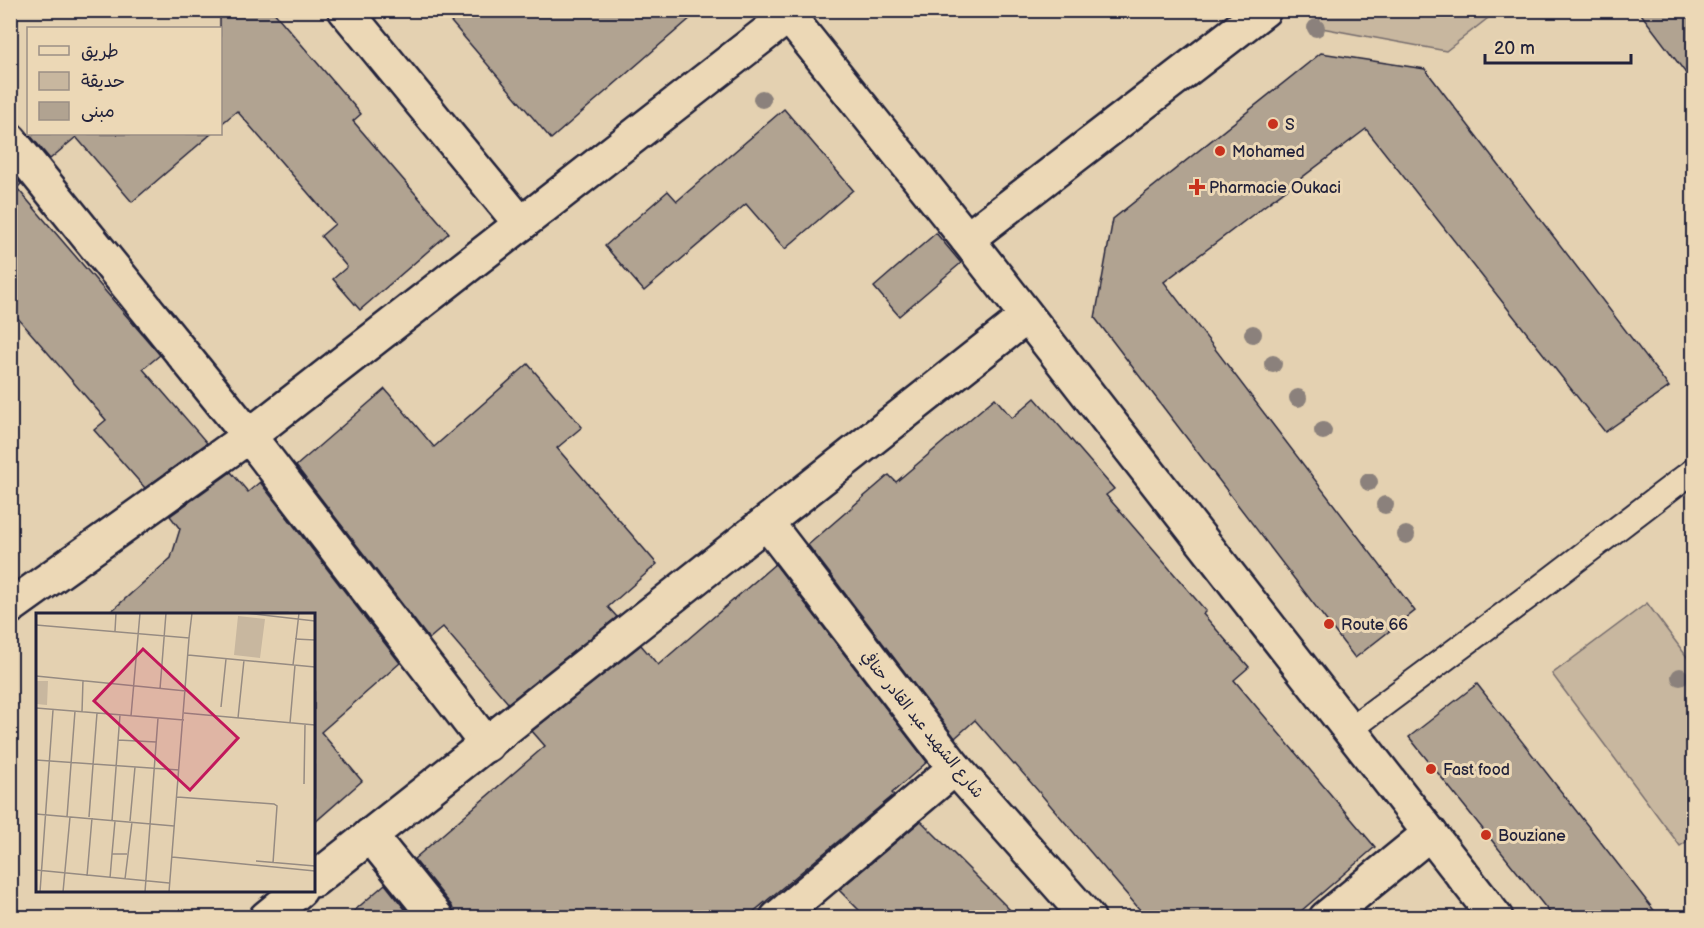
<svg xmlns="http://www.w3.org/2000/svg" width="1704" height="928" viewBox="0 0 1704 928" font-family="'Balsamiq Sans','Playpen Sans Arabic',sans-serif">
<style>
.green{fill:#c8b79f;stroke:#756c6d;stroke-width:1.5}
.building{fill:#b1a391;stroke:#22223b;stroke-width:1.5}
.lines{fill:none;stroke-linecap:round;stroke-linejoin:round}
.lane-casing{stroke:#22223b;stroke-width:28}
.street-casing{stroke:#22223b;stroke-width:38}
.secondary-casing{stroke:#22223b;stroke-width:38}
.lane{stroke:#ecd8b6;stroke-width:24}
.street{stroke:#ecd8b6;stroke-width:33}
.secondary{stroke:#ecd8b6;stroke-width:33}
.tree{fill:#8b817b}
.poi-dot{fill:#c8321e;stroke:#ecd8b6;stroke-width:2}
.labels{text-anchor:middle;stroke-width:6;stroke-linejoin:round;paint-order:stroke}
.poi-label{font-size:16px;fill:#22223b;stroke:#ecd8b6;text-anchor:start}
.street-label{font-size:16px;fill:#22223b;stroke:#ecd8b6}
.inset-road{fill:none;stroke:#968b82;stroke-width:1.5}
.view{fill:#c2185b;fill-opacity:0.15;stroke:#c2185b;stroke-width:3}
.inset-edge{fill:none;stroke:#22223b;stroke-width:3}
</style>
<rect width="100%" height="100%" fill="#e4d1b1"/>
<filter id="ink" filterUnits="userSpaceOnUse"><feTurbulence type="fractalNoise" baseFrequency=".0167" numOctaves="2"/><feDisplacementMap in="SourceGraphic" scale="12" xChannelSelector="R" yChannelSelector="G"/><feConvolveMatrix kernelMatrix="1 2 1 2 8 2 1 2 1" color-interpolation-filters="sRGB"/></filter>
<g filter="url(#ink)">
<g class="green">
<polygon points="1330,11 1331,10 1497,11 1446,51 1311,26"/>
<polygon points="1647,603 1693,665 1693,837 1680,846 1552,674"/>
</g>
<g class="building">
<polygon points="220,10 272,10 361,114 353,121 449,233 360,310 333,279 347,267 321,236 335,224 237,111 220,125"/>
<polygon points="441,10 700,10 551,139"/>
<polygon points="1638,10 1694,10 1694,84"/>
<polygon points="1321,53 1425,69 1669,387 1605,432 1366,129 1164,282 1415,611 1355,658 1095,318 1113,219"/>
<polygon points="784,109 853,190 785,249 746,204 644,291 605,246 668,191 677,201"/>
<polygon points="29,134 211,134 132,202 76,137 50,159"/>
<polygon points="10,170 21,184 17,188 160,355 143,369 207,443 145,488 94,430 106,420 10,309"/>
<polygon points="936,233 961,263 899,316 874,287"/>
<polygon points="528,364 582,427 557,448 657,564 608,607 617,617 508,703 443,627 429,639 296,466 385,389 434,447"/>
<polygon points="995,398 1012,418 1035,398 1114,489 1106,495 1206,611 1203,614 1249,667 1234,680 1375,847 1293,918 1147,918 1015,764 1014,765 975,720 955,738 808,545 889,475 896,482"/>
<polygon points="231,472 248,492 260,482 400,663 321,732 362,781 314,823 314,615 107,615 171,558 180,529 170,516"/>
<polygon points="775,564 927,762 892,793 894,795 746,918 455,918 452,906 414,859 545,746 532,731 641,645 658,665"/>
<polygon points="1477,684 1660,918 1554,918 1409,737"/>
<polygon points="921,821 1018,918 867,918 839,890"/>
<polygon points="385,884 412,918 346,918"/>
</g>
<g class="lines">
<g class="lane-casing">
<polyline id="lane" points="1349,730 1533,593 1694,470"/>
</g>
<g class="street-casing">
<g id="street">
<polyline points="345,10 521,224"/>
<polyline points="10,140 249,436 487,745"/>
<polyline points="767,523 955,768 1088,918"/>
<polyline points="10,607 249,436 788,16"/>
<polyline points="370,835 437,918"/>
<polyline points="314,880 1026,317"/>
<polyline points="266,918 300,890"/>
<polyline points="777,918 955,768"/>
<polyline points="1326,918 1430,833"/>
</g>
</g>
<g class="secondary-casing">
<g id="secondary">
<polyline points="784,10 967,239 1496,918"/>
<polyline points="967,239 1264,10"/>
</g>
</g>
<use href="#lane" class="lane"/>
<use href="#street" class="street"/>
<use href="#secondary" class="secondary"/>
</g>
<g class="tree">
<circle cx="1316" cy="28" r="9"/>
<circle cx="762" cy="99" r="9"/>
<circle cx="1253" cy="334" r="9"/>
<circle cx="1273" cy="364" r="9"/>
<circle cx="1298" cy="398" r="9"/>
<circle cx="1323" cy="431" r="9"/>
<circle cx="1369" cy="482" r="9"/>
<circle cx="1385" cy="505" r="9"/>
<circle cx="1406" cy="535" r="9"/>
<circle cx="1680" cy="677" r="9"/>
</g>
</g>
<g class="poi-dot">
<circle cx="1273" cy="124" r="6"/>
<circle cx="1220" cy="151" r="6"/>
<path d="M1194 178h6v6h6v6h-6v6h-6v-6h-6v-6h6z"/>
<circle cx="1329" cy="624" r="6"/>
<circle cx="1431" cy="769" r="6"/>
<circle cx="1486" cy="835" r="6"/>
</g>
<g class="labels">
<g class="poi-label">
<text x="1285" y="130">S</text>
<text x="1232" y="157">Mohamed</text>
<text x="1209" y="193">Pharmacie Oukaci</text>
<text x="1341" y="630">Route 66</text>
<text x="1443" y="775">Fast food</text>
<text x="1498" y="841">Bouziane</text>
</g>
<g class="street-label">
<text transform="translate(923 724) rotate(51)" y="6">شارع الشهيد عبد القادر حنافي</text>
</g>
</g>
<g transform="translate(36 613)">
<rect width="279" height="279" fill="#e4d1b1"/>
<path d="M202,3l27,3 -5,39 -26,-3zM0,68h12l-1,24 -11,-1z" fill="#c8b79f"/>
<path class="inset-road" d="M209,0l70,8M0,12l153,13 3,-25M79,18l1,-18M259,26l20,1M152,42l127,12M257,52l6,-52M0,63l150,15M124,76l6,-76M185,94l5,-48M0,95l148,12M46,99l1,-32M148,100l131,12M95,103l9,-103M202,105l6,-58M254,110l5,-58M82,127l38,2M0,147l143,10M268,171l1,-59M141,184l97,7 3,2 -4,57M0,201l138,12M31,204l8,-106M53,204l8,-104M76,208l8,-106M79,208l-3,33h15M94,208l5,-54M136,244l143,14M220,248l59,5M0,257l133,13M51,263l5,-58M74,265l2,-24M89,266l7,-57M4,279l13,-182M27,279l7,-75M109,279l13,-174M133,279l20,-254"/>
<path class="view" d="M107,36l95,89 -48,52 -96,-89z"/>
<rect width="279" height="279" class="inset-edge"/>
</g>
<rect width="1704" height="928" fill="none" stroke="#ecd8b6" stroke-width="36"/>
<rect x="18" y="18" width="1668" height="892" fill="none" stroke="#22223b" stroke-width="2" filter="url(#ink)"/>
<rect x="27" y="27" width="195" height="108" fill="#ecd8b6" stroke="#9b8f85" stroke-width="1.5"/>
<rect x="39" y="46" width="30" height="9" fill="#ecd8b6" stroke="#9b8f85" stroke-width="1.5"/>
<text x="81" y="57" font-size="18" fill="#22223b">طريق</text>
<rect x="39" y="72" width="30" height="18" fill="#c8b79f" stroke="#9b8f85" stroke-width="1.5"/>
<text x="81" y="87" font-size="18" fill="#22223b">حديقة</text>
<rect x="39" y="102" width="30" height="18" fill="#b1a391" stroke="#9b8f85" stroke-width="1.5"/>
<text x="81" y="117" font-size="18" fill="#22223b">مبنى</text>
<path d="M1485 54v9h146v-9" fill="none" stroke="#22223b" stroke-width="3"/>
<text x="1494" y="54" font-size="18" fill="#22223b" stroke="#ecd8b6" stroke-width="4.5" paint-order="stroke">20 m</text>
</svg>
